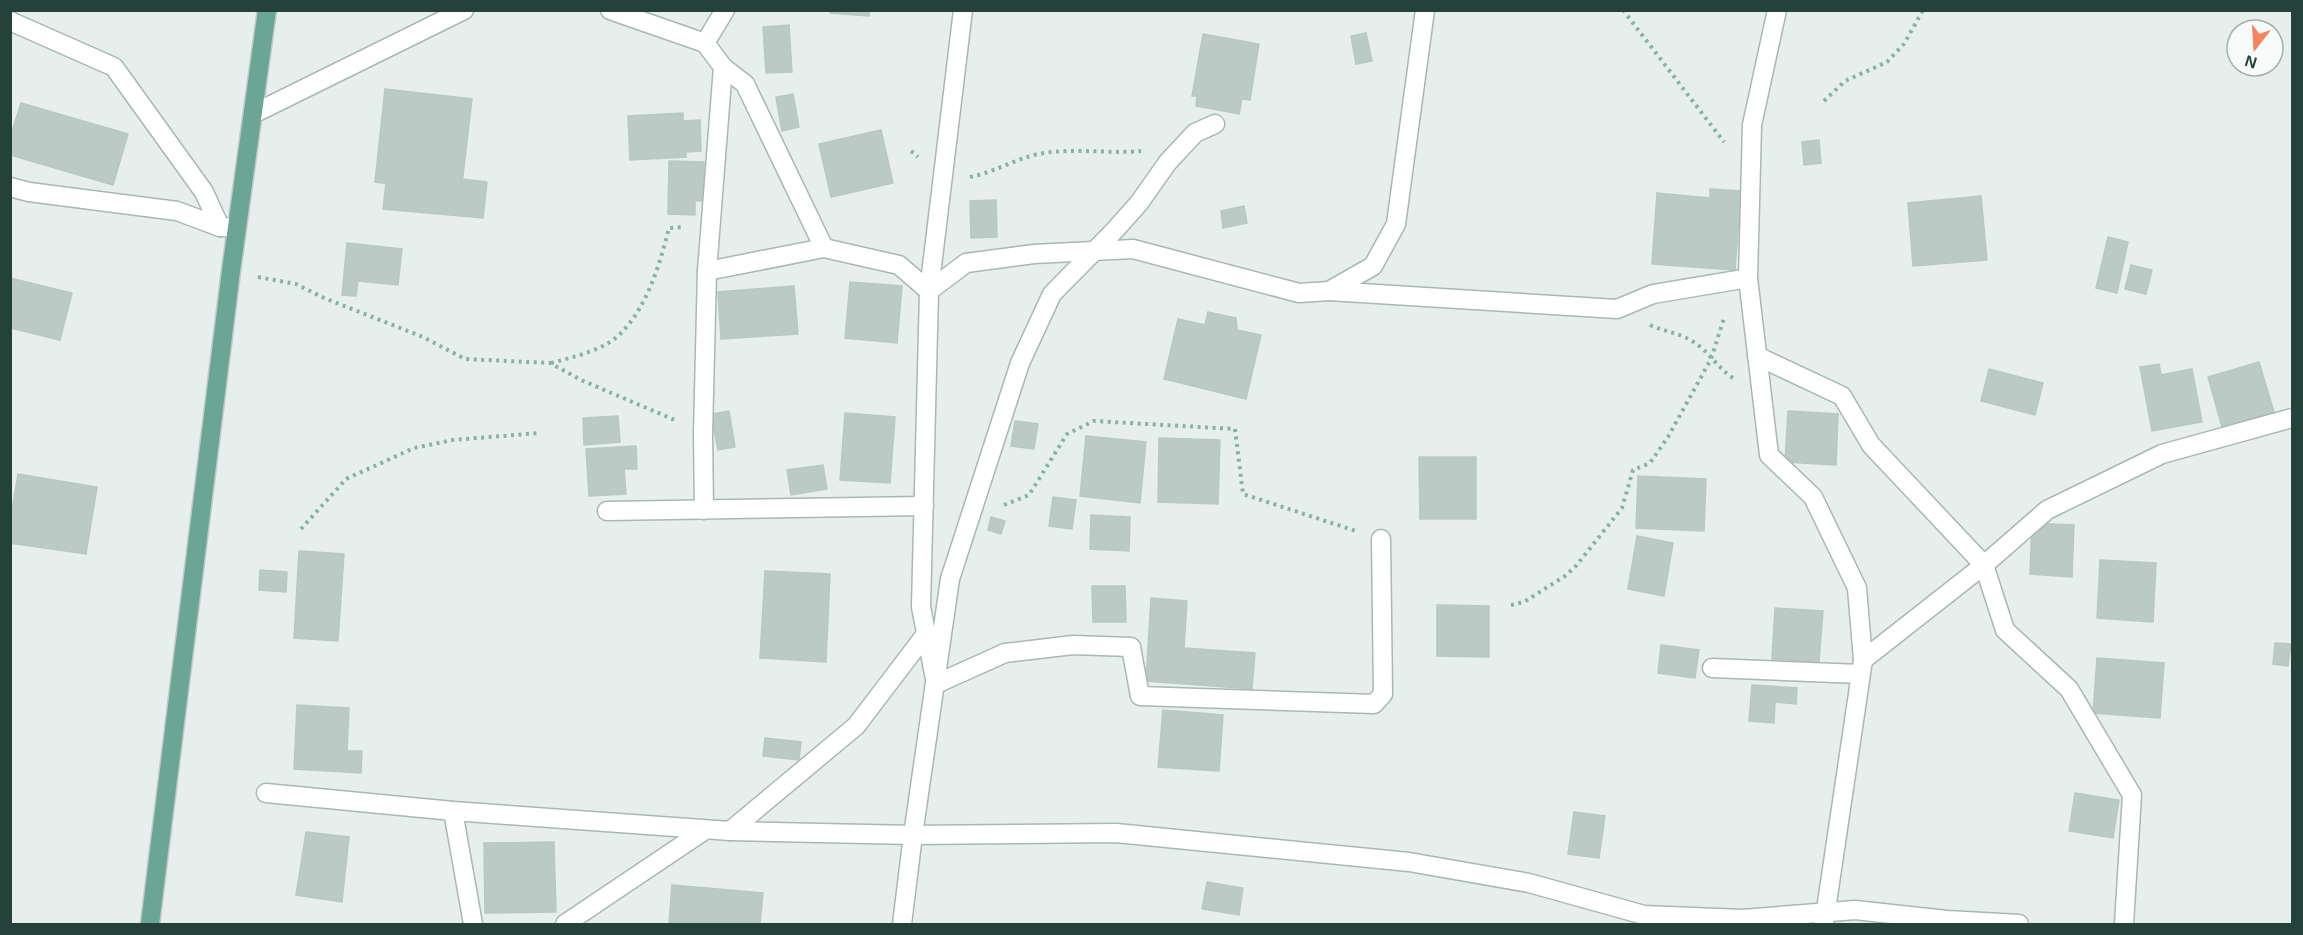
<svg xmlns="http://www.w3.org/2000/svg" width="2303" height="935" viewBox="0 0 2303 935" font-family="Arial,sans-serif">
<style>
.building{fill:#bbcac4;stroke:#b8c9c2;stroke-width:1.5}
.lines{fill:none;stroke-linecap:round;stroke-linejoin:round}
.minor-casing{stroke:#a8b8b2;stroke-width:21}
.major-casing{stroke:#c2cac8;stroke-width:21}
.path{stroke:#86b3a5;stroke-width:4;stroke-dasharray:3 4.5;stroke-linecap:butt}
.minor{stroke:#fff;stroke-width:18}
.major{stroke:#6aa596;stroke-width:18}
</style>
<rect width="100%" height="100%" fill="#e6efeb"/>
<g class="building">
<polygon points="830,10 870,10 869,16 830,13"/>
<polygon points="789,25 792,72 766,73 763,27"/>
<polygon points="1366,33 1372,61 1356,64 1351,36"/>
<polygon points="1203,34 1259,44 1250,100 1242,99 1239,114 1196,106 1197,96 1192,96"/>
<polygon points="385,89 472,99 461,192 375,182"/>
<polygon points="793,94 799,127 782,131 776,97"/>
<polygon points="21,103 128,134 113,185 10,155 10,138"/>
<polygon points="683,113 683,121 700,120 701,151 686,152 686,157 630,160 628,116"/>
<polygon points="881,130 893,183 831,197 819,144"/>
<polygon points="1819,140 1821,163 1804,165 1802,142"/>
<polygon points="669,161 704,162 703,201 695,201 695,215 668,214"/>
<polygon points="462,179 487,182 483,218 383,209 386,183 461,192"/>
<polygon points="1710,189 1741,191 1735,270 1652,264 1657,193 1710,198"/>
<polygon points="1981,196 1987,260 1913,266 1908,203"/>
<polygon points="996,200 997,237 971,238 970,201"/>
<polygon points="1244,206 1247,223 1223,228 1221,211"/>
<polygon points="2108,237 2128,242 2117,293 2096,288"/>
<polygon points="347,243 402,249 398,285 358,281 356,296 342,295"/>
<polygon points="2131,265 2152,270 2146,294 2125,289"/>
<polygon points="10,278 72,293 60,340 10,328"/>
<polygon points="850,282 902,286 897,343 845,338"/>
<polygon points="794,286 798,334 721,339 718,292"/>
<polygon points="1208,312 1236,318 1237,330 1261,335 1246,399 1164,379 1178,319 1205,325"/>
<polygon points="2259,362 2274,412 2222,427 2208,377"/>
<polygon points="2159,364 2161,375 2192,369 2202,422 2152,431 2140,367"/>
<polygon points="1989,369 2043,383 2035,415 1981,401"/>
<polygon points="729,411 735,447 718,450 711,414"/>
<polygon points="1788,411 1838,414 1836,465 1785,462"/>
<polygon points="845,413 895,417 890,483 840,480"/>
<polygon points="618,416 620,442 584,445 583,418"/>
<polygon points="1015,421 1038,424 1034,449 1011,446"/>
<polygon points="1086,436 1146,442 1140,503 1080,496"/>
<polygon points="1159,438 1220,440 1218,504 1158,502"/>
<polygon points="636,446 637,469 624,469 626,494 589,496 586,449"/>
<polygon points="1419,457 1476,457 1476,519 1420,519"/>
<polygon points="823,465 827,489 791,495 787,470"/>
<polygon points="18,474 97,487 86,554 10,543 10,522"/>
<polygon points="1638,476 1706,479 1704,531 1636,528"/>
<polygon points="1053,497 1076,500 1072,529 1049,526"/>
<polygon points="1091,515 1130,517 1129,551 1090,549"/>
<polygon points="991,517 1005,521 1001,534 988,530"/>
<polygon points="2032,523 2074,525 2072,577 2030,574"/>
<polygon points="1637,536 1673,543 1664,596 1628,589"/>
<polygon points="299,551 344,554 338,641 294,638"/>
<polygon points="2100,560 2156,563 2153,622 2097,618"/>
<polygon points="260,570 287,572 286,592 259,590"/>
<polygon points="765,571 830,574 826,662 760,658"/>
<polygon points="1092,586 1125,586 1126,622 1093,622"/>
<polygon points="1151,598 1187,601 1184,648 1255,653 1252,689 1146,681"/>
<polygon points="1437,605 1489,606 1489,657 1437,656"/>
<polygon points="1775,608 1823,611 1819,662 1772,659"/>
<polygon points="2275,643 2291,644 2288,666 2273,664"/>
<polygon points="1661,645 1699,650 1695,678 1658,673"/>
<polygon points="2097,658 2164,663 2160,718 2093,713"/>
<polygon points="1752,685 1797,688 1796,704 1775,702 1774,723 1749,721"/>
<polygon points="297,705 349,708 347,751 362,751 361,773 294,769"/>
<polygon points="1163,710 1223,715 1219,771 1158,767"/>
<polygon points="765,738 801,742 799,760 763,756"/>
<polygon points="2075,793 2119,800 2113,838 2069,831"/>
<polygon points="1574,812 1605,816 1599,858 1568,854"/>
<polygon points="306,832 349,837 342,902 296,895"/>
<polygon points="554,842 556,912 485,913 484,843"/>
<polygon points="1207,882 1243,888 1239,915 1202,909"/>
<polygon points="672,885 763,893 760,924 669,924"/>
</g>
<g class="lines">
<g class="minor-casing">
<g id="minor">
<polyline points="610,10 705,43 725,10"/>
<polyline points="963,10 929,291 921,607 936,684 1005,653 1073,645 1131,647 1140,696 1374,704 1383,694 1381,539"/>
<polyline points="1777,10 1752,125 1748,278 1769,455 1813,497 1857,588 1863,660 1824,923"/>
<polyline points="10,21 114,67 204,192 220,227"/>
<polyline points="705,43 723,67 745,84 824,248 899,265 929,291 966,263 1034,254 1133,249 1299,293 1329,291 1373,266 1396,224 1425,10"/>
<polyline points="253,114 464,10"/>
<polyline points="10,187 29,192 177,211 220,227 226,227"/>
<polyline points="707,271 824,248"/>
<polyline points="1329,291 1617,309 1653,294 1748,278"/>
<polyline points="1757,356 1842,396 1871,445 1984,565 2005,630 2069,689 2132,795 2124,924"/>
<polyline points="704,510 703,433 707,271 723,67"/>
<polyline points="607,511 924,506"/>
<polyline points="1863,660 1984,565 2047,510 2162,454 2292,418"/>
<polyline points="1712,668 1860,674"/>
<polyline points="266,793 453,811 730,831 913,835 1116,833 1409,862 1529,883 1644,915 1742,919 1855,910 1947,920 2019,924"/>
<polyline points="453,811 473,924"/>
<polyline points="730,831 856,726 926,634"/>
<polyline points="565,924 705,830"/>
<polyline points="902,924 913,835 950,579 1020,363 1052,294 1115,230 1139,203 1168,162 1195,133 1215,124"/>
</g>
</g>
<g class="major-casing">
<polyline id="major" points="150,924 231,271 267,10"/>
</g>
<g class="path">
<polyline points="1623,10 1724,142"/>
<polyline points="1824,101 1845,81 1887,62 1904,44 1923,10"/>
<polyline points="911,151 918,157"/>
<path d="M970,177c26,-5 48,-20 74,-24 33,-5 65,1 97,-2"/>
<polyline points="258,277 296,284 324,298 423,337 465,359 550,363 581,380 677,421"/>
<path d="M1650,325c18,8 32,8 48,20 13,10 20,23 35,33"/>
<path d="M551,363c22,-6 55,-13 71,-31 26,-27 38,-69 47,-104l15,-1"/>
<polyline points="1004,505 1029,495 1067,434 1094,421 1235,429 1243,494 1356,531"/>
<polyline points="301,529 346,479 414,448 453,440 539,433"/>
<polyline points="1511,605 1524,602 1565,576 1576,566 1622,508 1633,470 1650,463 1668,437 1711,359 1724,318"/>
</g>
<use href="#minor" class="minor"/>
<use href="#major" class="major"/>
</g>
<rect width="2303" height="935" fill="none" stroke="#24423a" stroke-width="24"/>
<g transform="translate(2255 48) rotate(197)"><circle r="28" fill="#f7fbf9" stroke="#a3b1ad" stroke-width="1.5"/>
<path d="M0-4.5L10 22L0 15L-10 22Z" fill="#f4845f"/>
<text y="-9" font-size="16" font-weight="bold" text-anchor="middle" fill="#24423a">N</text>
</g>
</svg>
